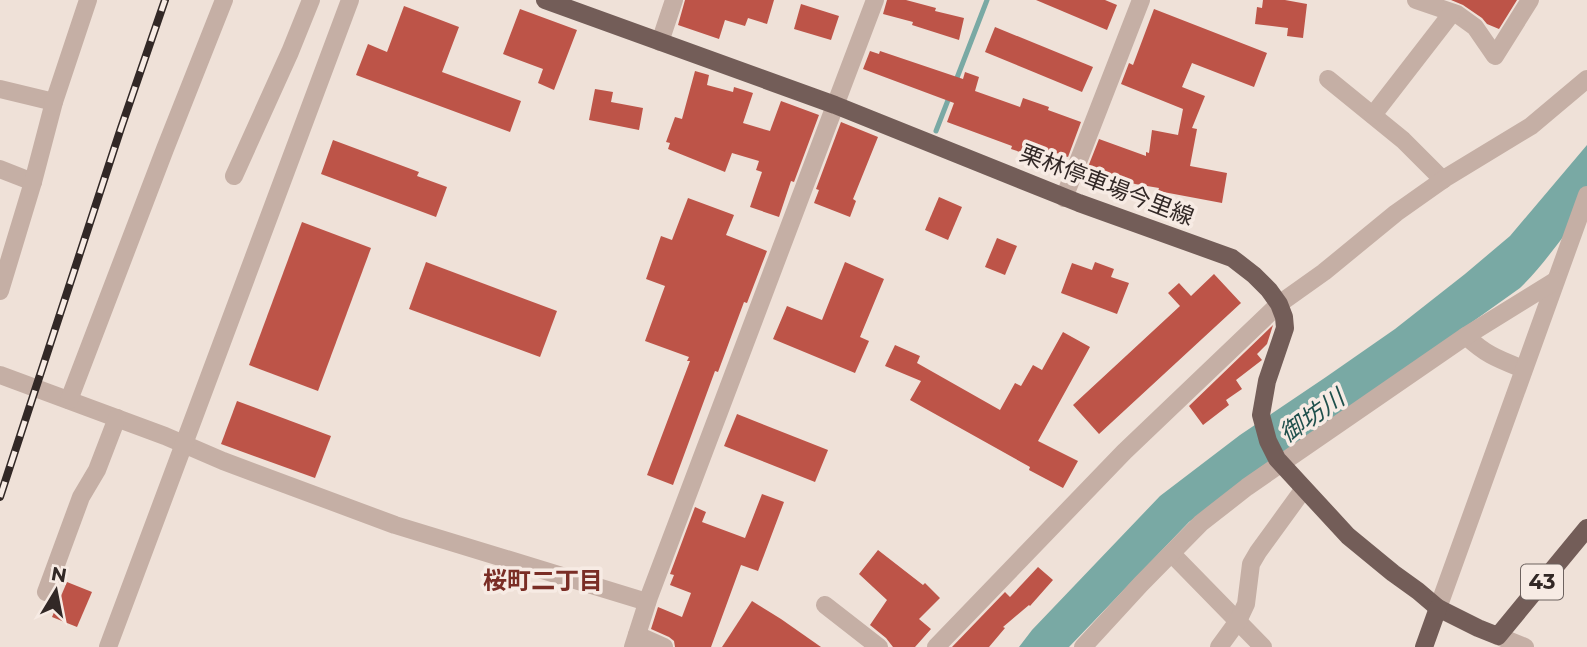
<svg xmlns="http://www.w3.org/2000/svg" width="1587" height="647" viewBox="0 0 1587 647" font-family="Montserrat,'Noto Sans JP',sans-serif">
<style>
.water{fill:#79a9a4}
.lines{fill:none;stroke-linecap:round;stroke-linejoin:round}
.stream{stroke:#79a9a4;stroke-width:5}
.building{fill:#bd5448}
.minor{stroke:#c5afa5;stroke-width:18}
.major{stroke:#735d58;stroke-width:18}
.rail-casing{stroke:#322826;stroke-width:8}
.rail{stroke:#f7ebe4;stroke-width:5;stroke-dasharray:16;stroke-linecap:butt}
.labels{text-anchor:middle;stroke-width:7;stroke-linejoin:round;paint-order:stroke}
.shield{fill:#f7ebe4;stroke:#6d625f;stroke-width:2}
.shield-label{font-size:21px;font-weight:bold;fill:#322826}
.street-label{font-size:23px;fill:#322826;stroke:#f7ebe4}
.water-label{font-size:24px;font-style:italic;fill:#1f504c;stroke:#f7ebe4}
.neighbourhood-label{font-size:24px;font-weight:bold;fill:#7a2d25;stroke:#f7ebe4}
</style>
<rect width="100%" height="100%" fill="#efe1d8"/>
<path class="water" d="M1587,145v63c-24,26 -41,55 -67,80l-142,101 -117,78 -72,55 -120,125h-50l13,-17 128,-134 80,-61 86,-58 69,-48 70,-55 45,-38z"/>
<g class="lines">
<g class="stream">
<polyline points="955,83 987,0"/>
<polyline points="936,131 950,95"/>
</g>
</g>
<g class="building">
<polygon points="685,0 774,0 767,24 748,18 745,26 725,20 719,39 678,25"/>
<polygon points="887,0 906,0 936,8 935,11 964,18 959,40 912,25 913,22 883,14"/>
<polygon points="1036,0 1105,0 1117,5 1107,30"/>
<polygon points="1263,0 1285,0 1307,4 1303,38 1287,36 1288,28 1255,24 1257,7 1262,8"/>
<polygon points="1451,0 1517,0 1499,29 1487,24 1482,18 1463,5"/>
<polygon points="801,4 839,16 831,40 794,29"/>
<polygon points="404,6 459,27 442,72 521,101 510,132 356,75 368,44 387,52"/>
<polygon points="520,9 577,30 554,90 538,83 543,69 503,54"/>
<polygon points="1154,9 1267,53 1254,87 1192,63 1182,87 1205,96 1192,128 1197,129 1190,166 1227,173 1222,203 1158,191 1159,188 1135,184 1088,167 1099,139 1146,156 1146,152 1149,153 1152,130 1178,135 1183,109 1121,84 1129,63 1133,65"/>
<polygon points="995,27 1093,67 1082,92 985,52"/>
<polygon points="870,51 879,54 880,51 963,79 965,72 979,77 975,91 1020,107 1023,98 1049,107 1048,110 1081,122 1068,157 1039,147 1035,156 1023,153 1011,149 1012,146 947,122 954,103 863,69"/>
<polygon points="695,71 709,75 707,85 733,92 734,87 753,93 743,123 770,131 781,101 819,115 794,182 791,181 779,217 750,207 762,172 756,170 759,161 732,153 725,172 668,149 670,143 666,142 675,117 682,119"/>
<polygon points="595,89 613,92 611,102 643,108 639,130 589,120"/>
<polygon points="841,122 878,137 853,199 856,201 850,217 814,203 819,190 816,189"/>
<polygon points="333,140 419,172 417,176 447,187 436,217 321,174"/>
<polygon points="939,197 962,207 948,240 925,230"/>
<polygon points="688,198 734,215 726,235 767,251 747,303 744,302 718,372 715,371 673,485 647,475 690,361 687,361 689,357 645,341 665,286 646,279 661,236 672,240"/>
<polygon points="302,222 371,248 318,391 249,365"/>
<polygon points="997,238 1017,246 1005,275 985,267"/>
<polygon points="426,262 557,311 540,357 409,309"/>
<polygon points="845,262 884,279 860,337 869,341 855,373 773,339 787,306 822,320"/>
<polygon points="1095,262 1114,269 1111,277 1129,283 1117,314 1061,293 1072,263 1092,270"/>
<polygon points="1214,274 1241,303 1099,434 1073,405 1180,306 1168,293 1179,283 1191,296"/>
<polygon points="1273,325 1267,344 1257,354 1262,360 1236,380 1242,389 1226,400 1229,405 1203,425 1189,406"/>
<polygon points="1063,332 1090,347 1038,441 1078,461 1063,488 1029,470 1030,467 910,400 921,381 885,366 895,345 920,356 917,363 1000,410 1015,383 1021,386 1033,365 1042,370"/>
<polygon points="237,401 331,436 315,478 221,444"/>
<polygon points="737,414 828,450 815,482 724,446"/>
<polygon points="762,494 784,502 758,571 741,565 711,647 675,647 674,641 669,637 651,629 658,607 682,617 691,593 670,585 674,575 670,574 695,507 706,512 702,522 745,538"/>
<polygon points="878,550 923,585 925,583 940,598 919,619 931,629 915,647 893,647 886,638 870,625 887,600 859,574"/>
<polygon points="1038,567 1053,580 1030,606 1029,605 1003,627 1005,628 989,647 952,647 1005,592 1010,597"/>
<polygon points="67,582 92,592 77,627 52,617"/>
<polygon points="752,601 781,619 821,647 722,647"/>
</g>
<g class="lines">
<g class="minor">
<polyline points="1416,0 1457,14 1475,27 1495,56 1530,0"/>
<polyline points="660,42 674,0"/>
<polyline points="1328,79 1403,140 1443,180"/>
<polyline points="0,89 54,102"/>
<polyline points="1373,115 1452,13"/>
<polyline points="0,169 33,182"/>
<polyline points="234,176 290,52 311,0"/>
<polyline points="1064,198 1141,0"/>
<polyline points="0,291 33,182 54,102 88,0"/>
<path d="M1466,336c20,19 32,23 57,33"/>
<polyline points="0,375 165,436 223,461 395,525 647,602"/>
<polyline points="69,400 165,149 224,0"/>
<polyline points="1172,554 1263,647"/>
<polyline points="46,592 81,497 97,470 117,418"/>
<polyline points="825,605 879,647"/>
<polyline points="1438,608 1587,195"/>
<polyline points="637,635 664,647"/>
<polyline points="1498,636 1525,647"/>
<polyline points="108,647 350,0"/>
<polyline points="633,647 649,597 875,0"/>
<polyline points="936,647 1124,452 1279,304 1324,272 1396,213 1447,177 1531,126 1587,79"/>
<polyline points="1083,647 1141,584 1201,523 1247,487 1466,336 1555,281"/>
<polyline points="1219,647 1238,621 1246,604 1251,564 1258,552 1303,490"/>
</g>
<g class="major">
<polyline points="545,0 835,105 1079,203 1232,258 1254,275 1269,290 1279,304 1284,317 1285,328 1267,381 1261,415 1268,441 1277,459 1348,536 1393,573 1418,591 1438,608 1478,628 1498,636 1587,528"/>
<polyline points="1424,647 1438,608"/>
</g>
<g class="rail-casing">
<polyline id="rail" points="0,497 121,128 165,0"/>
</g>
<use href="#rail" class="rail"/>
</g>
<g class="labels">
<rect class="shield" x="1521" y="564.5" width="42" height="35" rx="5"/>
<g class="shield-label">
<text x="1542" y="589">43</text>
</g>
<g class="street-label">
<text transform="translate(1107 185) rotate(21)" y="8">栗林停車場今里線</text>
</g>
<g class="water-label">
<text transform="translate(1312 416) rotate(-35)" y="8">御坊川</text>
</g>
<g class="neighbourhood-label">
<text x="543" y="589">桜町二丁目</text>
</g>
</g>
<g transform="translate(56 591) rotate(10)" stroke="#f7ebe4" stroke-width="5" paint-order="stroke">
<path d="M0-5L12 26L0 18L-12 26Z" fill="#322826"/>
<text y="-10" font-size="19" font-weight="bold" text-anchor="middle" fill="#322826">N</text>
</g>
</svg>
